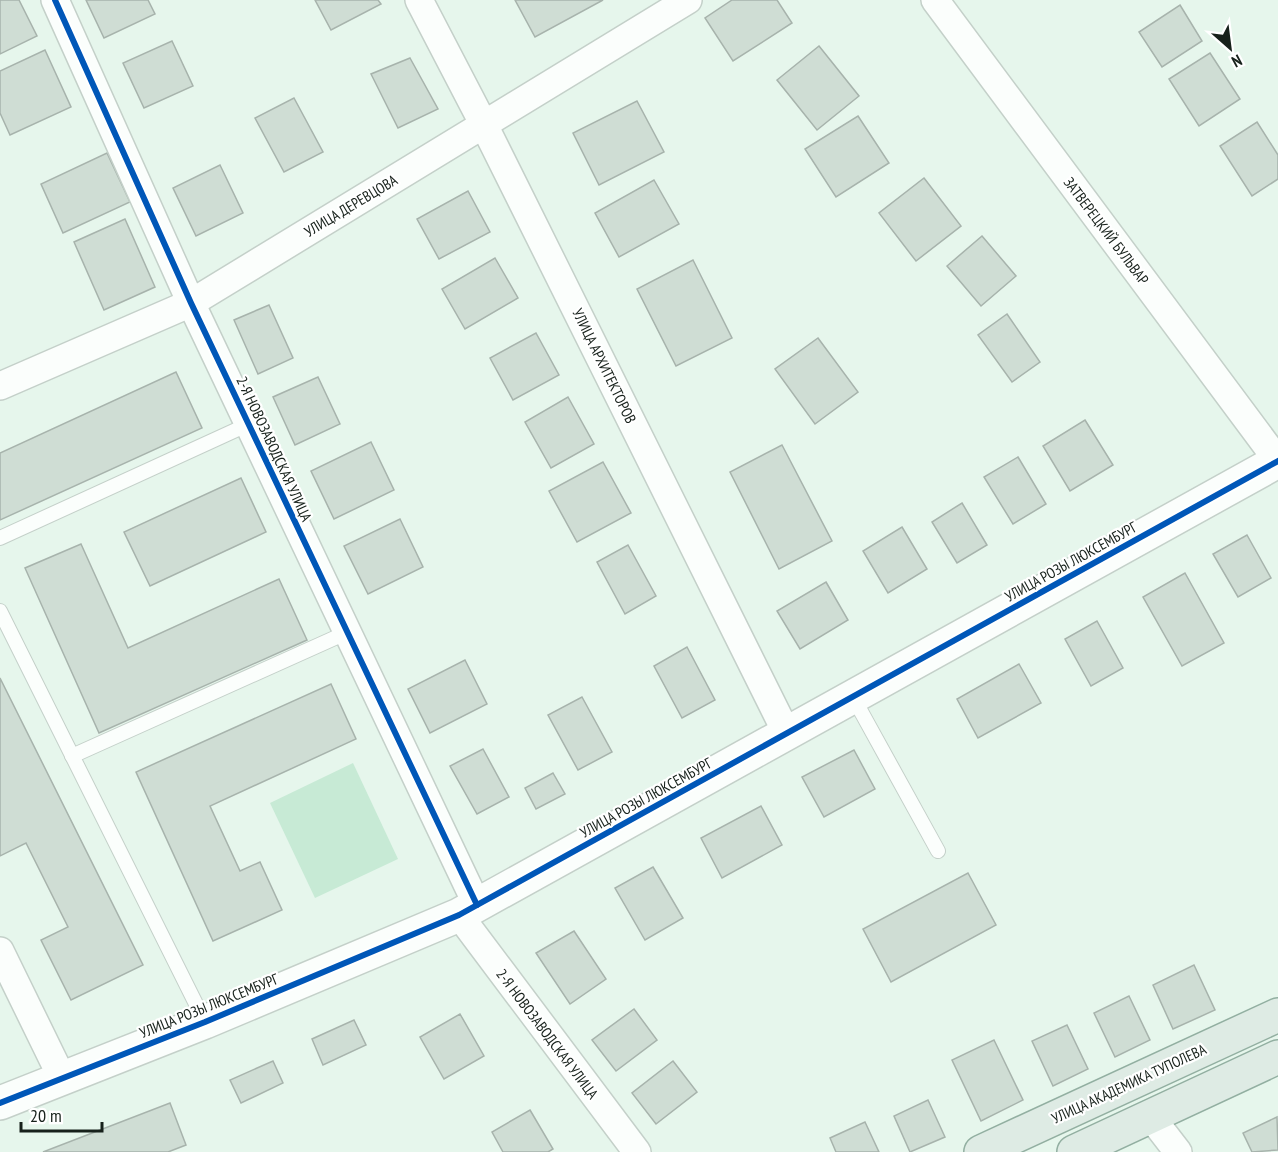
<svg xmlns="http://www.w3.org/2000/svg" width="1278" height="1152" viewBox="0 0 1278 1152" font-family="'PT Sans Narrow',sans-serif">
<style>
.green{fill:#c7ead5}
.building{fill:#cfddd4;stroke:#a7b3ac;stroke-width:1.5}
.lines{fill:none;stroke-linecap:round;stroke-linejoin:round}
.service-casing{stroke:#c4d0c9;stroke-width:16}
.minor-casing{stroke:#c4d0c9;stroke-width:30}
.tertiary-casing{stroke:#c4d0c9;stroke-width:36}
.primary-casing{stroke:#92afa1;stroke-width:36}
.service{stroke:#fbfefc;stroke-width:14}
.minor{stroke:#fbfefc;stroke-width:27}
.tertiary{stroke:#fbfefc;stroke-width:33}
.primary{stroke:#deebe4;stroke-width:33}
.cycleway-casing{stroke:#fff;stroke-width:10}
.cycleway{stroke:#0057b8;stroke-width:6}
.labels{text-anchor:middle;stroke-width:4.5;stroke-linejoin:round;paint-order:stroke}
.street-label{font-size:15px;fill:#17211b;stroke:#fff}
</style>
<rect width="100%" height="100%" fill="#e6f6ec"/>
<polygon class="green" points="353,763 398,859 315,898 270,803"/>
<g class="building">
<polygon points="0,0 19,0 37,36 0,54"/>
<polygon points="86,0 148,0 155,14 104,38"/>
<polygon points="315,0 378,0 381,4 331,30"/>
<polygon points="515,0 603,0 535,37"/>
<polygon points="732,0 777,0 792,23 733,61 705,18"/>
<polygon points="1180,5 1202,41 1162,67 1139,32"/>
<polygon points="172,41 193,86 144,108 123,63"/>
<polygon points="819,46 859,96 817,130 777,80"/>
<polygon points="45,50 71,107 10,135 0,113 0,71"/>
<polygon points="1210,53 1240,99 1199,126 1169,79"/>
<polygon points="410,58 438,109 398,128 371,74"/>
<polygon points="294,98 323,152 284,172 255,118"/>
<polygon points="637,101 664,152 599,185 573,133"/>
<polygon points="858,116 889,163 836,197 805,149"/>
<polygon points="1257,122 1278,155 1278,179 1252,196 1220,146"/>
<polygon points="107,153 130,202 63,233 41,184"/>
<polygon points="220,165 243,213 196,236 173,188"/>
<polygon points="924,178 961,226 916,261 879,213"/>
<polygon points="654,180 679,224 619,257 595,213"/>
<polygon points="468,191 490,232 439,259 417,219"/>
<polygon points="125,219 155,287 104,310 74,242"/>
<polygon points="982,236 1016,276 981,306 947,266"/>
<polygon points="495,258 518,298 465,329 442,289"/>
<polygon points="693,260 732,338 676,366 637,289"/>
<polygon points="269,305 293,358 258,374 234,320"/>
<polygon points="1007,314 1040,362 1012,382 978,335"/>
<polygon points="536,333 559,375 513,400 490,358"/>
<polygon points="818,338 858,392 815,424 775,369"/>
<polygon points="176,372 202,428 0,520 0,453"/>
<polygon points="318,377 340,424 295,445 273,397"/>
<polygon points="568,397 594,444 551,468 525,422"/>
<polygon points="1085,420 1113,465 1070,491 1043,446"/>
<polygon points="371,442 394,490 334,519 311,471"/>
<polygon points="782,445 832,541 779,569 730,472"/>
<polygon points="1018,457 1046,504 1013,524 984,477"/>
<polygon points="603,462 631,513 577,542 549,491"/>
<polygon points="241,478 266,532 150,586 124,532"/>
<polygon points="962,503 987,545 957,563 932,522"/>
<polygon points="400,519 423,567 368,594 344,546"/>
<polygon points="902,527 927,569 888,593 863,551"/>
<polygon points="1247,535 1271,578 1238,597 1213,554"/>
<polygon points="81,544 128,648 279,579 307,640 99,733 25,568"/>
<polygon points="628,545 656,596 625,614 597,562"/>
<polygon points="1185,573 1224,643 1182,666 1143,597"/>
<polygon points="826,582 848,620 800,649 777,611"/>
<polygon points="1097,621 1123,668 1091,686 1065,639"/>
<polygon points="687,647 715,700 682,718 654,666"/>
<polygon points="465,660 487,704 430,733 408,689"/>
<polygon points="1019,664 1041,703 978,738 957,699"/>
<polygon points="0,678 143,965 71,1000 41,940 68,927 26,843 0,856"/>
<polygon points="331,684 356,739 210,806 240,871 260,862 282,910 213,941 136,772"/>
<polygon points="582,697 612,752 578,770 548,715"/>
<polygon points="483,749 509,797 477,814 450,766"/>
<polygon points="854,750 875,789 824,817 802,777"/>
<polygon points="553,773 565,794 536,809 525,788"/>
<polygon points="761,806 782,845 722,878 701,838"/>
<polygon points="653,867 683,918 645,940 615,888"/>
<polygon points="968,873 996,925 891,982 863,929"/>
<polygon points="574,931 606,979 570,1004 536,953"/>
<polygon points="1194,965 1215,1010 1173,1029 1153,985"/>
<polygon points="1129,996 1150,1040 1115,1057 1094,1013"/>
<polygon points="634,1009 657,1040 616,1071 592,1040"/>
<polygon points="460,1014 484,1056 444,1079 420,1037"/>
<polygon points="354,1020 366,1045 323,1065 312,1039"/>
<polygon points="1067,1025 1088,1069 1053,1086 1032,1041"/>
<polygon points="994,1040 1023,1100 981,1121 952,1060"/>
<polygon points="273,1061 283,1083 241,1103 230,1080"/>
<polygon points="673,1061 697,1092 656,1124 632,1093"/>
<polygon points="928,1100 945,1137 910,1152 894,1116"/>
<polygon points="170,1103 186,1145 168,1152 43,1152"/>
<polygon points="530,1110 553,1149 548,1152 503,1152 492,1132"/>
<polygon points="1277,1117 1278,1150 1252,1152 1243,1133"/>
<polygon points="865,1122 879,1152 836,1152 830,1138"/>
</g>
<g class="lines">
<g class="service-casing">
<g id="service">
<polyline points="0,538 249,424"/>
<polyline points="0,611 205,1022"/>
<polyline points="853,697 938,851"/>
<polyline points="72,756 348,632"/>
</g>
</g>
<g class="minor-casing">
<g id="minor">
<polyline points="55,0 191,303 477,905"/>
<polyline points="419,0 484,125 787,734"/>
<polyline points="935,0 1278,461"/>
<polyline points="0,386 191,303 688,0"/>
<polyline points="459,915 637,1152"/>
<polyline points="0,951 62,1078"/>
<polyline points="1151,1117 1178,1152"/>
</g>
</g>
<g class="tertiary-casing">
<polyline id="tertiary" points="0,1103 205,1022 459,915 1278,461"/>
</g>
<g class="primary-casing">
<g id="primary">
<polyline points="981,1152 1278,1015"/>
<polyline points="1074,1152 1278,1057"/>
</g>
</g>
<use href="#service" class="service"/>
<use href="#minor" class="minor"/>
<use href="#tertiary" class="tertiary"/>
<use href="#primary" class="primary"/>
<g class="cycleway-casing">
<g id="cycleway">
<polyline points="55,0 191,303 477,905"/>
<polyline points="0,1103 205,1022 459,915 1278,461"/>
</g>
</g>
<use href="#cycleway" class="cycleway"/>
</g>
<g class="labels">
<g class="street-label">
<text transform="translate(351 206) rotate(-31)" y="5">УЛИЦА ДЕРЕВЦОВА</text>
<text transform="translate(1106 231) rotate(53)" y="5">ЗАТВЕРЕЦКИЙ БУЛЬВАР</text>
<text transform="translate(604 366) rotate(64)" y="5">УЛИЦА АРХИТЕКТОРОВ</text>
<text transform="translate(274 449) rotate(65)" y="5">2-Я НОВОЗАВОДСКАЯ УЛИЦА</text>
<text transform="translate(1071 562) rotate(-29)" y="5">УЛИЦА РОЗЫ ЛЮКСЕМБУРГ</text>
<text transform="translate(646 798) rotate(-29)" y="5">УЛИЦА РОЗЫ ЛЮКСЕМБУРГ</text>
<text transform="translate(209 1006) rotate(-22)" y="5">УЛИЦА РОЗЫ ЛЮКСЕМБУРГ</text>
<text transform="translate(547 1034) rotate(53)" y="5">2-Я НОВОЗАВОДСКАЯ УЛИЦА</text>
<text transform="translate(1129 1084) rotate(-25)" y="5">УЛИЦА АКАДЕМИКА ТУПОЛЕВА</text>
</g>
</g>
<g transform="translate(1230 48) rotate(152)" stroke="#ffffff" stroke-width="4.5" paint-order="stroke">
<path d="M0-4.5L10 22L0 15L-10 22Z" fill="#17211b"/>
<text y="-9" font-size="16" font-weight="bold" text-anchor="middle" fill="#17211b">N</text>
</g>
<path d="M21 1122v9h81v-9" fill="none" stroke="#17211b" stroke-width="3"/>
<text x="30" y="1122" font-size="18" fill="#17211b" stroke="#ffffff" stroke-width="4.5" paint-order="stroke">20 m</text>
</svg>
